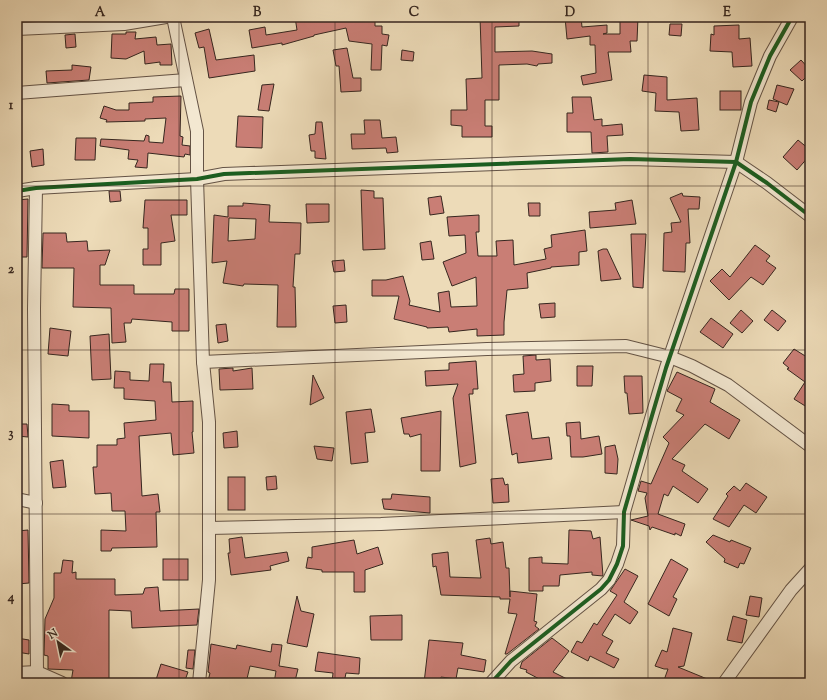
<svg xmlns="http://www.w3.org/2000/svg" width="827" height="700" viewBox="0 0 827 700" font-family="'Sorts Mill Goudy',serif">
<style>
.building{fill:#c97e75;stroke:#36261f;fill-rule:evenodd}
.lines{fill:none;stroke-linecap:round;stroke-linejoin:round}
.minor-casing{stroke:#645345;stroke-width:14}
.minor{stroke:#f3e8d1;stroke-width:12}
.cycleway-casing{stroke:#f3e8d1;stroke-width:6}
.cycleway{stroke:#1b5e20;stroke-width:4}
.grid{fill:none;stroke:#36261f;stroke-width:1;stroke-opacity:0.55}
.neatline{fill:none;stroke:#36261f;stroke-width:1.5}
.grid-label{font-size:13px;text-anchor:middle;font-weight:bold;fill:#36261f}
</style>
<rect width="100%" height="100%" fill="#eddbb8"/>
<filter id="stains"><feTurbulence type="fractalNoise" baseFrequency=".005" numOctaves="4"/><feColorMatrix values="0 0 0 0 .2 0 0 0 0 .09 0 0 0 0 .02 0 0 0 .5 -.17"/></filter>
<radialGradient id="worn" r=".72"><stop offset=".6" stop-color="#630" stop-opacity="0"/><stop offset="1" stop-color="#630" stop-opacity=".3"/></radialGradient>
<g class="building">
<polygon points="295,17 375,17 375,26 382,26 382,34 389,35 387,46 382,45 381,70 371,70 372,44 349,41 346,28 314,35 314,36 282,45 282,43 252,48 249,30 265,27 266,35 297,30"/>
<polygon points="480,17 519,17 519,26 495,27 495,52 532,51 552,54 552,63 538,64 537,66 527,64 499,65 499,100 485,100 485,126 492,126 492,137 462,137 462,126 451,125 451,110 467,110 466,79 482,78"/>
<polygon points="565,17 581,17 582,27 607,25 607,33 603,34 620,34 620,17 638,17 637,41 630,41 631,52 608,52 612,80 583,85 581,76 596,73 595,45 590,45 590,36 567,39"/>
<polygon points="670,24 682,24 681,36 669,35"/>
<polygon points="739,25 739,39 750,38 752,66 733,67 732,52 710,51 711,34 714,35 714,26"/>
<polygon points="209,29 216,60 254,55 255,71 209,78 204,47 199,48 195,33"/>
<polygon points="126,32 136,32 135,39 156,37 157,45 171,44 172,65 160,65 160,62 145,64 144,51 126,59 111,58 112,34 126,34"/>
<polygon points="75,34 76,47 66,48 65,35"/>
<polygon points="347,48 353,78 361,78 361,91 341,92 339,66 336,66 333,50"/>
<polygon points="402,50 414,52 413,61 401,60"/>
<polygon points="801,60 810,70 810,73 802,81 790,70"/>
<polygon points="72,65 91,67 89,80 47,83 46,71 72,70"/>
<polygon points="644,75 667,77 667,100 697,98 699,130 681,131 679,112 655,111 656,93 642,91"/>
<polygon points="274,84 269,111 258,110 262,85"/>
<polygon points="777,85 794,89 787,105 773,99"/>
<rect x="720" y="91" width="21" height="19"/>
<polygon points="181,96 180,136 183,137 182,145 190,146 190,155 185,154 184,157 148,153 147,168 135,167 138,160 128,159 129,150 100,146 101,139 144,141 146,135 149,136 149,142 163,143 166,118 145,119 145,121 106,122 107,120 100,118 104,106 116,110 129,110 129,103 153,102 153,97"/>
<polygon points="572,97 591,97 594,120 602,119 602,126 622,124 623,135 607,136 608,152 592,153 591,132 567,132 567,113 573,113"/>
<polygon points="769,100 779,102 776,112 767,109"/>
<polygon points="238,116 263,117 262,148 236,147"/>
<polygon points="364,120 380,120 382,138 396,137 398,152 387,153 386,148 352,149 351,134 365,134"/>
<polygon points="316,122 322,122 326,159 315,158 315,151 311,151 309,135 315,134"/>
<polygon points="76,138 96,138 95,160 75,160"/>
<polygon points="798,140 810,150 810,155 797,170 783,157"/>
<polygon points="43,149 44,165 32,167 30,151"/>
<polygon points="361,190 374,191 374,198 383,198 385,249 363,250"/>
<polygon points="109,191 120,191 121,201 110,202"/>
<polygon points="682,193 683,196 700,197 699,209 688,209 690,243 686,243 685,272 663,271 664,233 672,232 671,223 681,222 670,198"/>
<polygon points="441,196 444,213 430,215 428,198"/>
<polygon points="28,199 27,257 17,257 17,200"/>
<polygon points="145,200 187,200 187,215 171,215 175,241 161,243 161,265 143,265 143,249 148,249 148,228 143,228"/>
<polygon points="632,200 636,224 590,228 589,212 616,210 615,203"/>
<path d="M243,203l27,2 -1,17 32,1 -1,31h-5l-2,33h2l1,40h-19l1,-42 -34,-1 -1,2 -20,-3 4,-22 -15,2 2,-48 14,2v-11h15zM229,218l27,1 -1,20 -27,2z"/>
<polygon points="528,203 540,203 540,216 529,216"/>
<polygon points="306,204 329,204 329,222 307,223"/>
<polygon points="479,215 479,232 476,232 478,256 497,256 496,241 513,240 514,265 546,259 544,249 552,247 551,235 585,230 587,251 579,252 579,265 551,267 551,268 527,273 528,288 507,290 504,322 504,335 477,336 477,329 449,332 448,327 427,328 427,327 394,319 399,296 372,296 372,280 386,280 403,276 410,301 409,305 440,312 438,293 449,291 451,307 477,306 476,277 452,286 443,262 466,253 465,235 449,236 447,217"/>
<polygon points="43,233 66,233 67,242 87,241 88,251 110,250 105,265 100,265 100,285 134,285 134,294 174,294 175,289 189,289 189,331 172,331 172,322 132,319 131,323 124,323 126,342 112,343 111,308 73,307 74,268 42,268"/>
<polygon points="631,234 646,234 643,288 633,287"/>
<polygon points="431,241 434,259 422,260 420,243"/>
<polygon points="755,245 770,256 766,261 776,268 763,285 751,277 729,300 710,281 722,269 730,277"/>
<polygon points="603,249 607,249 621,279 601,281 598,251"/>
<polygon points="344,260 345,271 334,272 332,261"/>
<polygon points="555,303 555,317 541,318 539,304"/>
<polygon points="346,305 347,322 335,323 333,306"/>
<polygon points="741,310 753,321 742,333 730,323"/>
<polygon points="772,310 786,321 778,331 764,320"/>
<polygon points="711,318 733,334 723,348 700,332"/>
<polygon points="226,324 228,341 218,343 216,325"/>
<polygon points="50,328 71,331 68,356 48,354"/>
<polygon points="109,334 111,379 92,380 90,336"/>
<polygon points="794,349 810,359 810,409 794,399 805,382 787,369 789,368 783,363"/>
<polygon points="536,355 536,360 550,359 551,381 535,383 535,391 514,392 513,375 524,374 523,356"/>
<polygon points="476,361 478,389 473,389 473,394 469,394 476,463 460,467 453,398 458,384 426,386 425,371 449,370 449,363"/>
<polygon points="150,364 164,364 163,382 171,382 172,402 193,401 193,432 192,432 194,453 173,455 171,433 139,436 142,496 158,494 160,512 156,512 157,547 112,548 111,551 101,551 101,530 126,531 125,511 112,511 111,493 95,494 93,467 97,467 97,445 117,445 117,439 125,438 124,423 156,420 155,401 124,399 124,388 114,388 115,371 130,372 130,380 149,381"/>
<polygon points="577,366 593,366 592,386 577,386"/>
<polygon points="233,368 233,371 252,368 253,389 220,390 219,369"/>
<polygon points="677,372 715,389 710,402 740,420 729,439 705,424 672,459 685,465 682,471 708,489 698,503 673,486 668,496 664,494 658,514 685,524 681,536 675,533 675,535 652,527 650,530 649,526 631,520 648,516 645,498 647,493 638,491 641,481 651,484 669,443 663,437 684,415 676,411 682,399 667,391"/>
<polygon points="313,375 324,398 310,405"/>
<polygon points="624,376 642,376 643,413 629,414 627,393 625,393"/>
<polygon points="52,404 69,405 69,411 89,411 89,438 52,436"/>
<polygon points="371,409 375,432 365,433 368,462 351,464 346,412"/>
<polygon points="441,411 440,471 421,471 421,434 410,437 409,434 404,434 401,418"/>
<polygon points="528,412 532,439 549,437 552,459 518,463 517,453 512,455 506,415"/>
<polygon points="580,422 581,439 599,436 602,454 583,457 571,457 570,436 567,436 566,423"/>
<polygon points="17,424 27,424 28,437 17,436"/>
<polygon points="237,431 238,447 224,448 223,433"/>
<polygon points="615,445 618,459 617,474 605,473 605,447"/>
<polygon points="314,446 334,448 332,461 317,459"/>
<polygon points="63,460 66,487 53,488 50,462"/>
<polygon points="276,476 277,489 267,490 266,477"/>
<rect x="228" y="477" width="17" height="33"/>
<polygon points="503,478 505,485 508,484 509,502 493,503 491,479"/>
<polygon points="746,483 767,497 756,513 744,505 729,527 713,519 728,496 726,494 734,486 740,491"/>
<polygon points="392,494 430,497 430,513 384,509 382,499 391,499"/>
<polygon points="28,530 29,583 18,584 17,531"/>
<polygon points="569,530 591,531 593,539 600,537 603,576 592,575 592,572 560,575 559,586 543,586 543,591 529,591 529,558 542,557 542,563 568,564"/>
<polygon points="713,535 730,542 731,540 751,548 744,564 740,563 738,568 724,562 725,559 706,542"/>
<polygon points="242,537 245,558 287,552 289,561 270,566 271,570 231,575 228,553 230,553 229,539"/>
<polygon points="490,538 491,544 503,542 506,568 509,568 510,597 510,591 537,594 534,621 537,622 535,626 539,629 507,654 505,654 517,614 508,613 510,599 500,599 500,597 441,595 436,566 433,567 432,554 448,552 450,577 481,578 476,540"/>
<polygon points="354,540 357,554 378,547 383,564 365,570 365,592 354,592 354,572 322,572 322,570 306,568 308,557 312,558 312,547"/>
<rect x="163" y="559" width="25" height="21"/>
<polygon points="671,559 688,569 673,597 677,599 669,616 648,604"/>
<polygon points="63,560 73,561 72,573 76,572 76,579 115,579 115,595 143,594 145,588 158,587 160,611 199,609 197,625 132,628 131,611 109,610 109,680 83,681 83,683 71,682 73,670 48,669 48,656 44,655 45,619 54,598 54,573 61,573"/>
<polygon points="625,569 638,576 624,602 638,612 630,624 615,614 602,635 613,641 606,653 619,659 614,668 590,656 588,661 571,652 577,641 582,643 594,623 597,625 617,595 610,591"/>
<polygon points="297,596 301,611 314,614 307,647 287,643"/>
<polygon points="750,596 762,598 759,617 746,615"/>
<polygon points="402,615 402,640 371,640 370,616"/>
<polygon points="733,616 747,620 742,643 727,640"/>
<polygon points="673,628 692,633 684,666 678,667 717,683 663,683 668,669 664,669 655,666 662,650 667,652"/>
<polygon points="17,638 29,640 29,654 17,652"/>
<polygon points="552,638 569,651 553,672 575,683 547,683 526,672 527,670 520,668 522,662"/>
<polygon points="429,640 463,643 461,655 486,660 484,672 458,668 456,679 441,677 440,683 424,683"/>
<polygon points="211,644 236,649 237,645 271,652 272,644 282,645 279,666 298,669 295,681 285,679 284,683 274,683 276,671 250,666 246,683 208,681 210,673 208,672"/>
<polygon points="188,650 195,650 193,669 186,668"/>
<polygon points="318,652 360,658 359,674 346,673 344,683 332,683 333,673 315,671"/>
<polygon points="161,664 188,672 184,683 155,683"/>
</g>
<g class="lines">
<g class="minor-casing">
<g id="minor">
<polyline points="173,17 197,131 197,179 203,362 209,422 209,580 199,683"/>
<polyline points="17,29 124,24 166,17"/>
<polyline points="17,93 186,80"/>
<polyline points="36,188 34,309 37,672 43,683"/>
<polyline points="17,191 36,188 197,179 224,174 630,159 736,162 767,183 810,216"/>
<polyline points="203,362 487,349 626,346 670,357 692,366 728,385 810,446"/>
<polyline points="17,499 36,503"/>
<polyline points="209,528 381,524 624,512"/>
<polyline points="17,673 37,672 62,683"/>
<polyline points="491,683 511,661 601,589 609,580 617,564 623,546 624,512 646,436 666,368 736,162 751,102 770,56 792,17"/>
<polyline points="724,683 791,590 810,569"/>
</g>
</g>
<use href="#minor" class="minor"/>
<g class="cycleway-casing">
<g id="cycleway">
<polyline points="17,191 36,188 197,179 224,174 630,159 736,162 767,183 810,216"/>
<polyline points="491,683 511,661 601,589 609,580 617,564 623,546 624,512 646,436 666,368 736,162 751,102 770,56 792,17"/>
</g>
</g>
<use href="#cycleway" class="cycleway"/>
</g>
<path class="grid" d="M179,17v666M335,17v666M492,17v666M648,17v666M17,186h793M17,350h793M17,514h793"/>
<rect width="827" height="700" fill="none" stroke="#eddbb8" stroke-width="44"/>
<g transform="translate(58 642) rotate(327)" stroke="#f3e8d1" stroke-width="3" paint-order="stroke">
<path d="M0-3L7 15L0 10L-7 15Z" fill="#36261f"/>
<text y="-6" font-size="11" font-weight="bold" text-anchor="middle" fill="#36261f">N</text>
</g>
<rect x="22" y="22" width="783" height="656" class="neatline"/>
<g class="grid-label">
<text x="100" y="16">A</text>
<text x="257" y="16">B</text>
<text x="414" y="16">C</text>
<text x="570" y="16">D</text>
<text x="727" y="16">E</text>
<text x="11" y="109">1</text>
<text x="11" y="273">2</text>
<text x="11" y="437">3</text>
<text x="11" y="601">4</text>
</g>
<rect width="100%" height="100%" filter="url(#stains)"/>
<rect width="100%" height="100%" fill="url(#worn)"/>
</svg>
